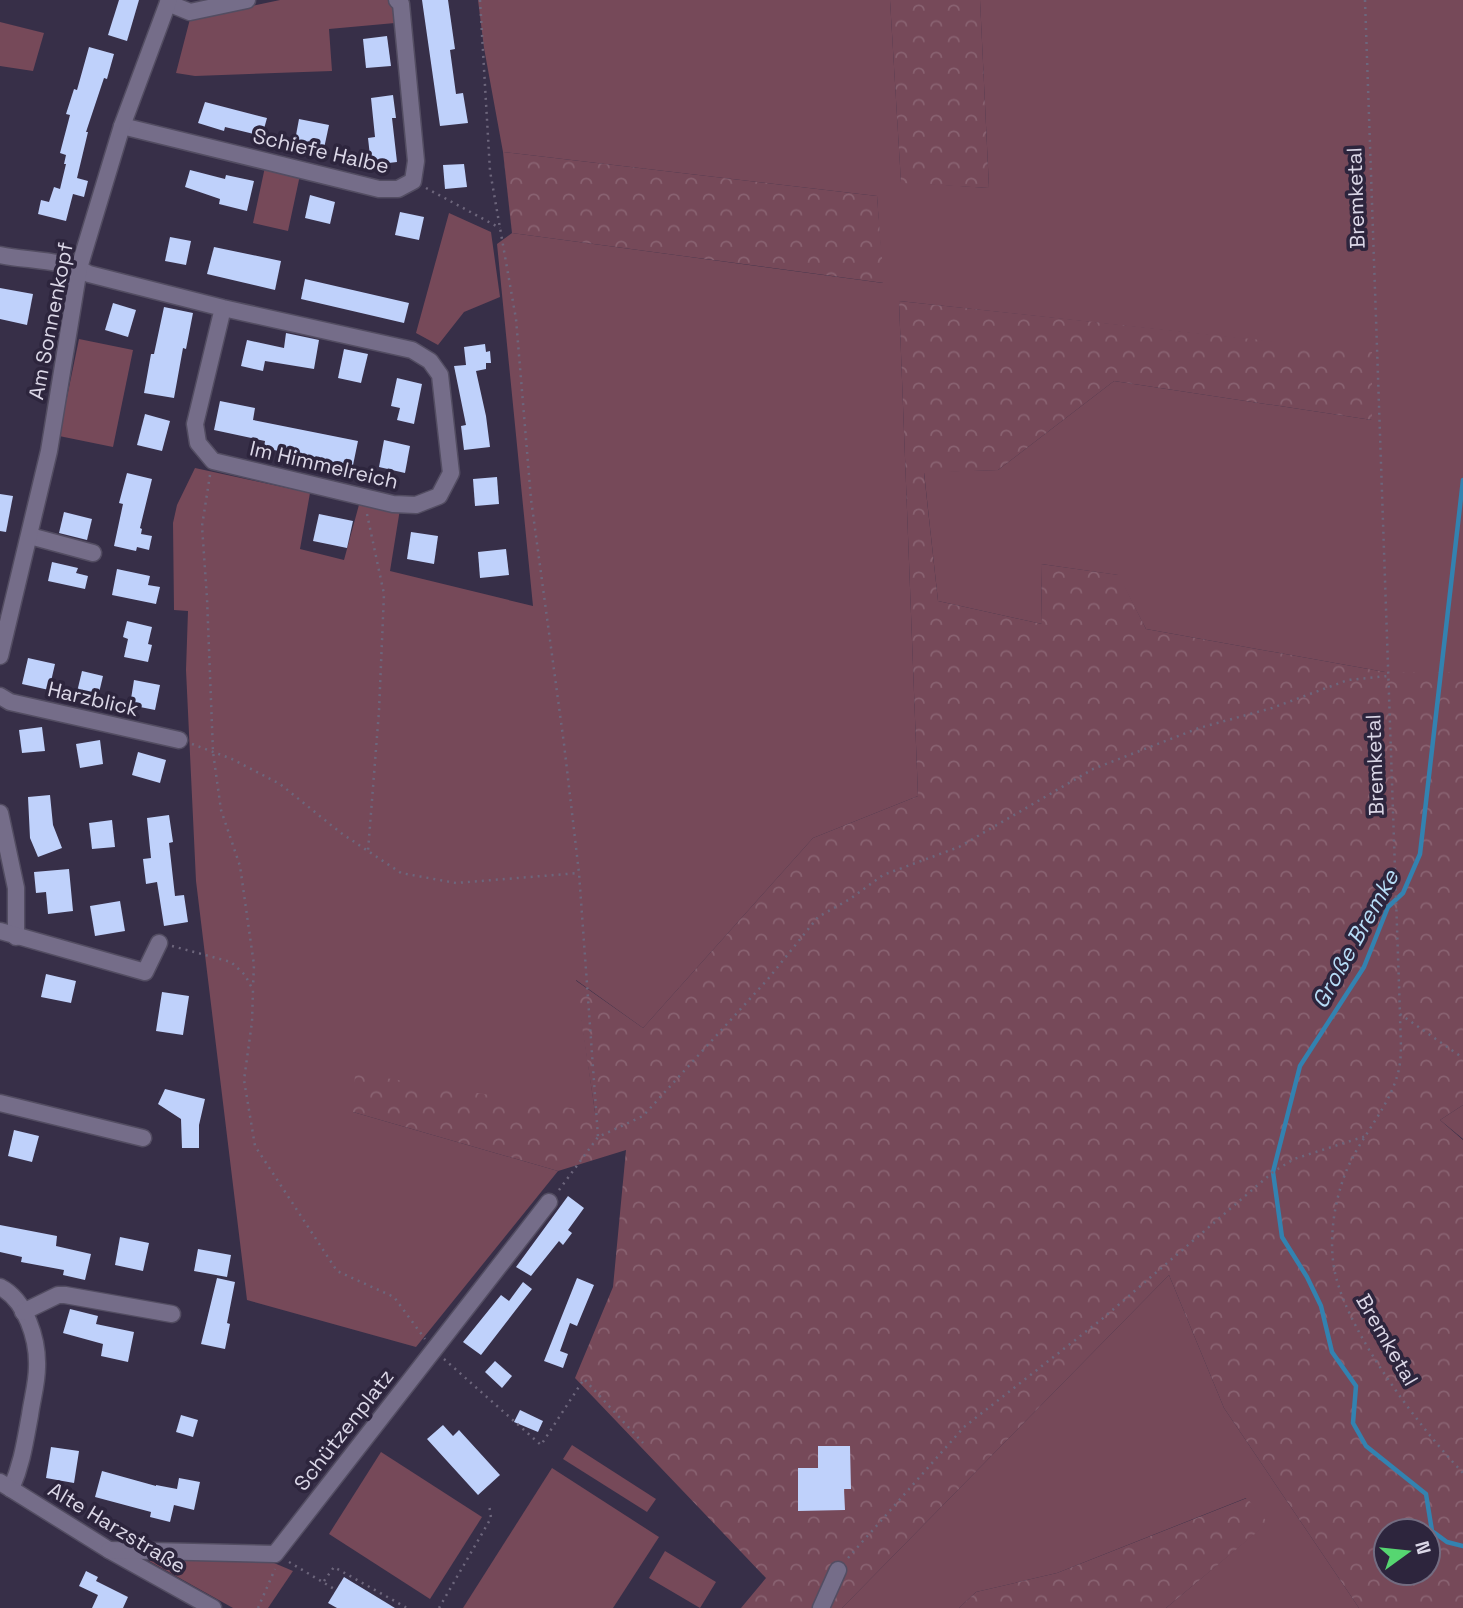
<svg xmlns="http://www.w3.org/2000/svg" width="1463" height="1608" viewBox="0 0 1463 1608" font-family="'Space Grotesk',sans-serif">
<style>
.green{fill:#764959}
.forest{fill:url(#forest-crowns);fill-rule:evenodd}
.lines{fill:none;stroke-linecap:round;stroke-linejoin:round}
.stream{stroke:#3382b0;stroke-width:4.5}
.building{fill:#bfd1fb}
.minor-casing{stroke:#534d62;stroke-width:19}
.path{stroke:#6d667c;stroke-width:2.5;stroke-dasharray:2 5;stroke-linecap:butt}
.minor{stroke:#756d89;stroke-width:16}
.labels{text-anchor:middle;stroke-width:7;stroke-linejoin:round;paint-order:stroke}
.street-label{font-size:21px;fill:#dbd7e7;stroke:#2d253d}
.water-label{font-size:23px;font-style:italic;fill:#b6dcf6;stroke:#2d253d}
</style>
<defs>
<pattern id="forest-crowns" width="20" height="18" patternUnits="userSpaceOnUse" patternTransform="scale(1.75)"><rect width="20" height="18" fill="#764959"/><path d="M2 6a3 3 0 1 1 6 0M12 15a3 3 0 1 1 6 0" fill="none" stroke="#896271"/></pattern>
</defs>
<rect width="100%" height="100%" fill="#372f48"/>
<g class="green">
<polygon points="280,0 389,0 392,2 395,23 329,29 332,71 195,76 176,73 190,19"/>
<polygon points="478,0 890,0 901,182 989,188 980,0 1463,0 1463,672 1385,672 1146,629 1118,575 1041,564 1042,624 938,601 924,472 998,470 1114,381 1372,420 1372,353 899,301 918,796 813,838 643,1028 576,980 595,1112 353,1112 558,1171 416,1347 247,1300 196,881 186,670 188,611 174,610 173,523 177,505 195,468 310,493 300,549 344,560 360,501 400,509 390,571 533,606 497,244 512,233 883,283 877,196 503,152 484,48"/>
<polygon points="0,22 44,33 33,71 0,66"/>
<polygon points="265,167 300,175 288,231 253,223"/>
<polygon points="449,213 491,232 500,297 464,312 438,345 416,333"/>
<polygon points="79,339 133,350 113,447 59,436"/>
<polygon points="1463,1105 1463,1139 1440,1120"/>
<polygon points="1169,1275 1224,1408 1359,1608 1166,1608 1267,1523 1246,1498 1057,1573 976,1592 959,1608 842,1608"/>
<polygon points="572,1445 656,1499 647,1512 563,1459"/>
<polygon points="381,1452 482,1517 430,1599 329,1534"/>
<polygon points="552,1468 659,1537 613,1608 463,1608"/>
<polygon points="665,1551 716,1582 700,1608 649,1578"/>
<polygon points="267,1560 293,1571 268,1608 233,1608 149,1561"/>
</g>
<g class="forest">
<polygon points="890,0 980,0 989,188 901,183"/>
<polygon points="503,152 877,196 884,283 512,233"/>
<path d="M899,301l473,51v68l-258,-39 -116,89 -74,3 14,128 104,23 -1,-60 78,11 27,54 239,43h78v433l-23,15 23,20v468h-104l-135,-200 -55,-133 -327,333h-101l25,-30 -191,-200 38,-91 13,-137 -68,21 -205,-59 2,-39 240,39 -20,-132 68,48 170,-190 105,-42zM1386,1531h42v42h-42z"/>
<polygon points="1247,1498 1268,1523 1166,1608 959,1608 976,1592 1057,1573"/>
</g>
<g class="lines">
<polyline class="stream" points="1463,480 1420,854 1403,893 1388,907 1364,967 1300,1066 1273,1172 1282,1237 1307,1277 1321,1306 1332,1352 1356,1386 1353,1423 1366,1446 1426,1494 1432,1531 1447,1542 1463,1546"/>
</g>
<g class="building">
<polygon points="119,0 139,0 127,41 108,35"/>
<polygon points="422,0 448,0 455,49 450,50 456,94 463,93 468,123 440,126"/>
<polygon points="387,36 391,66 366,68 363,39"/>
<polygon points="89,47 114,54 107,79 104,78 86,132 88,132 77,178 88,181 84,197 73,194 66,221 38,214 41,200 49,202 54,187 60,189 66,164 64,164 66,155 60,153 70,115 66,114 74,89 77,90"/>
<polygon points="393,95 396,118 392,118 397,162 371,165 368,138 375,137 371,98"/>
<polygon points="205,102 267,118 262,136 225,127 224,131 198,123"/>
<polygon points="299,119 329,125 323,153 294,146"/>
<polygon points="464,164 467,187 445,189 443,165"/>
<polygon points="190,170 225,179 226,175 254,181 247,211 219,204 220,199 185,187"/>
<polygon points="310,195 335,202 330,224 305,218"/>
<polygon points="400,212 424,217 419,240 395,235"/>
<polygon points="170,237 191,241 186,265 165,261"/>
<polygon points="214,247 281,261 275,290 207,274"/>
<polygon points="305,279 409,303 404,323 301,299"/>
<polygon points="0,288 33,294 27,325 0,319"/>
<polygon points="113,303 136,310 128,337 105,330"/>
<polygon points="164,307 193,313 186,349 183,348 174,398 144,393 151,354 154,354"/>
<polygon points="286,333 319,340 314,369 265,361 263,371 241,366 247,340 284,348"/>
<polygon points="485,344 486,352 490,351 491,363 486,363 486,369 476,371 486,416 490,447 464,450 461,426 466,425 454,366 466,365 464,347"/>
<polygon points="344,349 368,354 361,383 338,378"/>
<polygon points="397,378 422,384 414,424 397,420 400,408 391,406"/>
<polygon points="220,401 255,408 253,420 358,441 352,470 318,463 318,459 264,448 265,441 214,430"/>
<polygon points="145,414 170,421 162,451 137,445"/>
<polygon points="384,440 410,446 405,473 379,467"/>
<polygon points="127,473 152,479 140,528 142,529 141,534 152,536 149,550 137,547 136,551 114,546 123,504 119,503"/>
<polygon points="497,477 499,504 475,506 473,479"/>
<polygon points="0,494 13,496 6,532 0,531"/>
<polygon points="64,512 92,519 87,540 59,533"/>
<polygon points="319,514 353,521 347,548 313,541"/>
<polygon points="411,532 438,536 434,564 407,559"/>
<polygon points="506,549 509,575 480,578 478,552"/>
<polygon points="52,562 78,568 76,573 88,576 85,589 48,581"/>
<polygon points="117,569 150,576 148,585 160,587 156,604 112,595"/>
<polygon points="127,621 152,627 148,644 152,645 148,662 124,657 128,639 123,637"/>
<polygon points="28,658 55,664 49,690 22,684"/>
<polygon points="82,671 103,676 98,697 77,692"/>
<polygon points="134,680 160,685 155,710 130,705"/>
<polygon points="42,727 45,751 22,753 19,730"/>
<polygon points="100,740 103,764 80,768 76,744"/>
<polygon points="138,752 166,760 160,783 132,775"/>
<polygon points="50,795 53,825 62,848 38,857 30,838 28,797"/>
<polygon points="169,815 173,842 169,843 175,896 184,895 188,922 164,926 157,882 146,884 143,859 151,858 147,818"/>
<polygon points="112,820 115,847 92,849 89,823"/>
<polygon points="69,869 73,911 48,914 46,892 36,893 34,872"/>
<polygon points="120,901 125,931 95,936 90,906"/>
<polygon points="46,974 76,981 71,1003 41,997"/>
<polygon points="162,992 189,996 183,1035 156,1031"/>
<polygon points="165,1089 205,1099 199,1125 199,1148 182,1148 181,1119 158,1104"/>
<polygon points="14,1130 39,1136 32,1162 8,1156"/>
<polygon points="568,1196 584,1208 568,1230 572,1233 563,1245 559,1241 531,1276 516,1267"/>
<polygon points="0,1225 57,1236 56,1246 91,1254 85,1280 63,1275 64,1270 21,1262 22,1257 0,1252"/>
<polygon points="120,1237 149,1243 143,1271 115,1265"/>
<polygon points="198,1249 231,1255 227,1277 194,1271"/>
<polygon points="217,1278 235,1282 227,1323 230,1324 225,1349 201,1344"/>
<polygon points="577,1278 594,1285 577,1326 570,1323 560,1351 568,1354 563,1368 544,1361"/>
<polygon points="523,1282 532,1289 481,1355 463,1342 501,1295 509,1301"/>
<polygon points="70,1309 98,1316 96,1324 134,1332 128,1362 101,1356 103,1344 63,1333"/>
<polygon points="495,1361 512,1376 502,1388 485,1372"/>
<polygon points="520,1410 543,1421 538,1432 514,1422"/>
<polygon points="181,1415 198,1420 193,1437 176,1432"/>
<polygon points="443,1425 453,1436 459,1430 500,1475 478,1495 427,1439"/>
<polygon points="818,1446 850,1446 851,1489 844,1489 845,1510 798,1511 798,1468 818,1468"/>
<polygon points="51,1447 79,1451 74,1483 46,1478"/>
<polygon points="102,1471 156,1486 156,1485 177,1489 179,1478 200,1482 194,1510 174,1505 170,1522 150,1517 151,1512 95,1497"/>
<polygon points="86,1571 98,1577 96,1581 128,1597 123,1608 92,1608 98,1595 79,1586"/>
<polygon points="344,1577 395,1608 337,1608 328,1603"/>
</g>
<g class="lines">
<g class="minor-casing">
<g id="minor">
<polyline points="168,3 190,12 247,0"/>
<polyline points="122,126 379,189 398,189 413,181 416,161 401,4 397,0"/>
<path d="M0,255c30,6 62,4 89,19l134,34 189,42 18,11 10,14 11,98 -12,23 -23,9 -23,-1 -180,-43 -15,-18 -3,-19 28,-116"/>
<polyline points="30,536 93,553"/>
<polyline points="0,656 49,451 79,268 122,126 169,0"/>
<polyline points="0,696 10,702 179,740"/>
<polyline points="0,813 16,888 16,937"/>
<polyline points="0,931 145,972 159,943"/>
<polyline points="0,1103 143,1138"/>
<path d="M0,1287c26,13 38,53 37,80 0,16 -5,33 -7,48 -5,27 -8,49 -19,74"/>
<polyline points="23,1312 58,1295 65,1295 172,1314"/>
<polyline points="0,1482 109,1550 213,1608"/>
<polyline points="109,1550 275,1554 549,1202"/>
<polyline points="821,1608 838,1570"/>
</g>
</g>
<g class="path">
<polyline points="480,0 490,171 516,319 531,499 564,744 579,873 598,1137"/>
<path d="M1365,0l35,1014c0,18 3,41 -2,59 -10,38 -41,67 -54,104 -11,30 -16,69 -8,100 15,60 84,151 127,196"/>
<polyline points="426,188 500,228"/>
<polyline points="210,475 202,526 207,598 213,752 221,810 240,866 254,965 253,987"/>
<polyline points="367,514 384,594 379,711 368,851"/>
<polyline points="192,744 232,759 280,784 341,833 401,873 456,883 579,873"/>
<polyline points="172,946 231,962 245,975 253,990 252,1022 244,1080 255,1146 337,1271 394,1297 425,1339"/>
<polyline points="1400,1014 1463,1058"/>
<polyline points="559,1190 598,1137 643,1116 768,979 818,917 850,899 883,875 959,847 1093,769 1199,728 1272,708 1348,680 1388,676"/>
<polyline points="444,1359 541,1445 584,1379 643,1443"/>
<polyline points="848,1558 964,1427 1102,1319 1273,1172 1294,1159 1366,1136"/>
<polyline points="289,1562 336,1590"/>
<polyline points="324,1581 334,1567 407,1608"/>
<polyline points="258,1608 275,1569"/>
<polyline points="439,1608 491,1518 489,1504"/>
</g>
<use href="#minor" class="minor"/>
</g>
<g class="labels">
<g class="street-label">
<text transform="translate(321 151) rotate(13)" y="7">Schiefe Halbe</text>
<text transform="translate(1356 198) rotate(-92)" y="7">Bremketal</text>
<text transform="translate(51 321) rotate(-79)" y="7">Am Sonnenkopf</text>
<text transform="translate(324 465) rotate(13)" y="7">Im Himmelreich</text>
<text transform="translate(93 699) rotate(13)" y="7">Harzblick</text>
<text transform="translate(1375 765) rotate(-92)" y="7">Bremketal</text>
<text transform="translate(1387 1340) rotate(60)" y="7">Bremketal</text>
<text transform="translate(344 1430) rotate(-52)" y="7">Schützenplatz</text>
<text transform="translate(117 1528) rotate(31)" y="7">Alte Harzstraße</text>
</g>
<g class="water-label">
<text transform="translate(1355 939) rotate(-61)" y="8">Große Bremke</text>
</g>
</g>
<g transform="translate(1407 1552) rotate(75)"><circle r="33" fill="#2d253d" stroke="#736c81" stroke-width="2"/>
<path d="M0-5L12 26L0 18L-12 26Z" fill="#56d671"/>
<text y="-10" font-size="19" font-weight="bold" text-anchor="middle" fill="#dbd7e7">N</text>
</g>
</svg>
